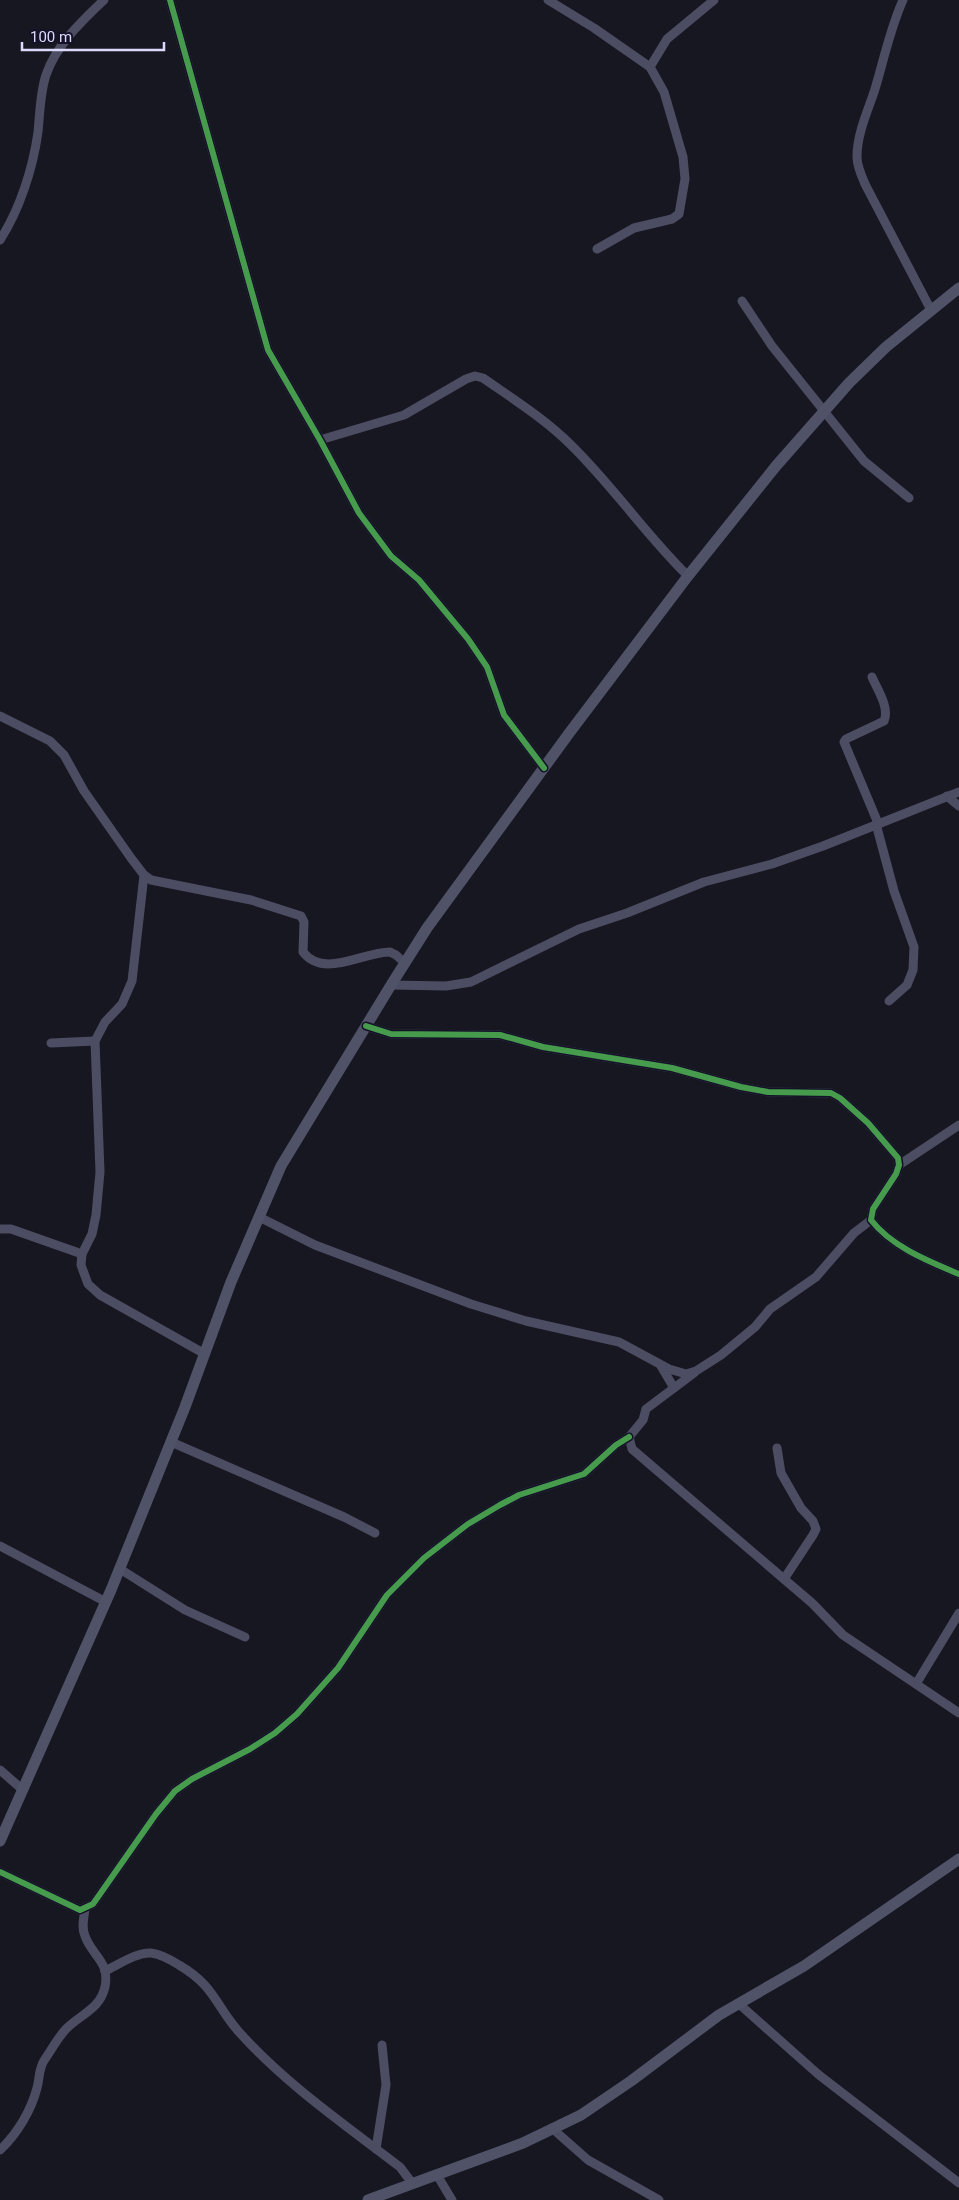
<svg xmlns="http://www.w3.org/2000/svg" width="959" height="2200" viewBox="0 0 959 2200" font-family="Roboto,sans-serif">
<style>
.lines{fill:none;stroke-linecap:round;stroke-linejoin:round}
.street{stroke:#4c4d62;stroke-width:9}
.secondary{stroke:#505268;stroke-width:11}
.cycleway-casing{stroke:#131227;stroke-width:9}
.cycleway{stroke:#469c4c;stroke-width:6}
</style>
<rect width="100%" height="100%" fill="#171722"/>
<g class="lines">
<g class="street">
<polyline points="170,0 268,350 320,440 359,513 391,556 419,580 468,639 487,667 504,715 544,768"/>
<polyline points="548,0 594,28 650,67 664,92 683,157 685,179 679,214 672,219 634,228 597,249"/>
<path d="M903,0c-13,29 -19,59 -28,89 -7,22 -18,44 -18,68 0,10 5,20 9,29l65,124"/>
<polyline points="650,67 667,39 714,0"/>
<path d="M0,240c20,-31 33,-72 38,-108 2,-19 2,-39 8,-57 10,-30 36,-54 58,-75"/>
<polyline points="742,301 772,346 864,461 909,498"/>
<path d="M320,440l84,-25 62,-36 9,-3 8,2c30,21 62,41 88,67 42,41 75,90 117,131"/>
<path d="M872,677c5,12 18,31 12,44l-38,18 -2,3 34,81"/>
<path d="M0,716l50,25 14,14 20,36 47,67 13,17 7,5 100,20 50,16 3,6 -1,30c21,27 59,0 87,0l6,3 9,8"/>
<polyline points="947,796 959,806"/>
<polyline points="876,824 894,891 914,947 913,970 907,985 889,1001"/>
<polyline points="144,875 132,981 122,1004 105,1022 95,1041 100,1172 96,1215 92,1234 82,1254 81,1265 88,1284 100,1295 205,1354"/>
<polyline points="391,985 446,986 471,982 579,929 627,913 704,882 772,864 823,846 959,792"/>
<path d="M366,1026l25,8 109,1 43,12 129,21 69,19 27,5 63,1 9,5 28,25 30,35 1,7 -3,9 -23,35 -2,11c21,27 57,41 88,54"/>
<polyline points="51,1043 95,1041"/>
<polyline points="899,1165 959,1125"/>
<polyline points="259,1217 315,1245 471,1304 526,1321 619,1342 669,1369 686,1374 696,1371 721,1355 755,1327 770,1309 816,1277 854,1233 871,1220"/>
<polyline points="0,1229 11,1229 82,1254"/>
<polyline points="661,1366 674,1388"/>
<polyline points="694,1373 646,1409 643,1420 629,1437 632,1449 812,1603 843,1635 959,1713"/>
<polyline points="171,1442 344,1517 375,1533"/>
<polyline points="777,1448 781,1473 801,1508 813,1521 816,1529 813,1535 784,1579"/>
<polyline points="0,1546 106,1602"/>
<polyline points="120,1569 185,1610 245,1637"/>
<polyline points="916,1684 959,1613"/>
<polyline points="0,1770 23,1790"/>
<polyline points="0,1872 80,1910 93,1904 156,1814 175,1791 192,1779 250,1749 275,1733 297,1714 338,1668 387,1595 424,1558 468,1524 500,1505 519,1495 584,1474 616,1445 629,1437"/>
<path d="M105,1971c13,-6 32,-19 46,-18 10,1 20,7 28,12 36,21 36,40 60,67 48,53 105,92 161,135l12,16"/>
<polyline points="739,2004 819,2075 959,2183"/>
<polyline points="554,2130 588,2160 659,2200"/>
<polyline points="376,2149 386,2085 382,2045"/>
<path d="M0,2150c17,-16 31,-39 37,-62 3,-10 1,-19 8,-29 7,-10 13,-22 22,-31 14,-14 33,-19 38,-41 5,-26 -13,-31 -20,-51 -4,-9 -1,-18 0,-27"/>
<polyline points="437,2175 452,2200"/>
</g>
<g class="secondary">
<polyline points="0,1841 111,1590 185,1407 231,1282 281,1166 391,985 427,928 570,732 688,576 776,466 849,383 886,347 959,288"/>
<polyline points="368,2200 523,2143 581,2115 631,2081 719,2015 804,1966 959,1859"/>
</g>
<g class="cycleway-casing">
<g id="cycleway">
<polyline points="170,0 268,350 320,440 359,513 391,556 419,580 468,639 487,667 504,715 544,768"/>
<path d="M366,1026l25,8 109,1 43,12 129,21 69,19 27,5 63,1 9,5 28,25 30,35 1,7 -3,9 -23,35 -2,11c21,27 57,41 88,54"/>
<polyline points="0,1872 80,1910 93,1904 156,1814 175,1791 192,1779 250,1749 275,1733 297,1714 338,1668 387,1595 424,1558 468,1524 500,1505 519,1495 584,1474 616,1445 629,1437"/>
</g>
</g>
<use href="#cycleway" class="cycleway"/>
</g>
<path d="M22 42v8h142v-8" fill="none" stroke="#dbdafc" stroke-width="2.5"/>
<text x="30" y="42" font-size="15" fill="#dbdafc" stroke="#131227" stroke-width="4" paint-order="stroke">100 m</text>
</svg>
